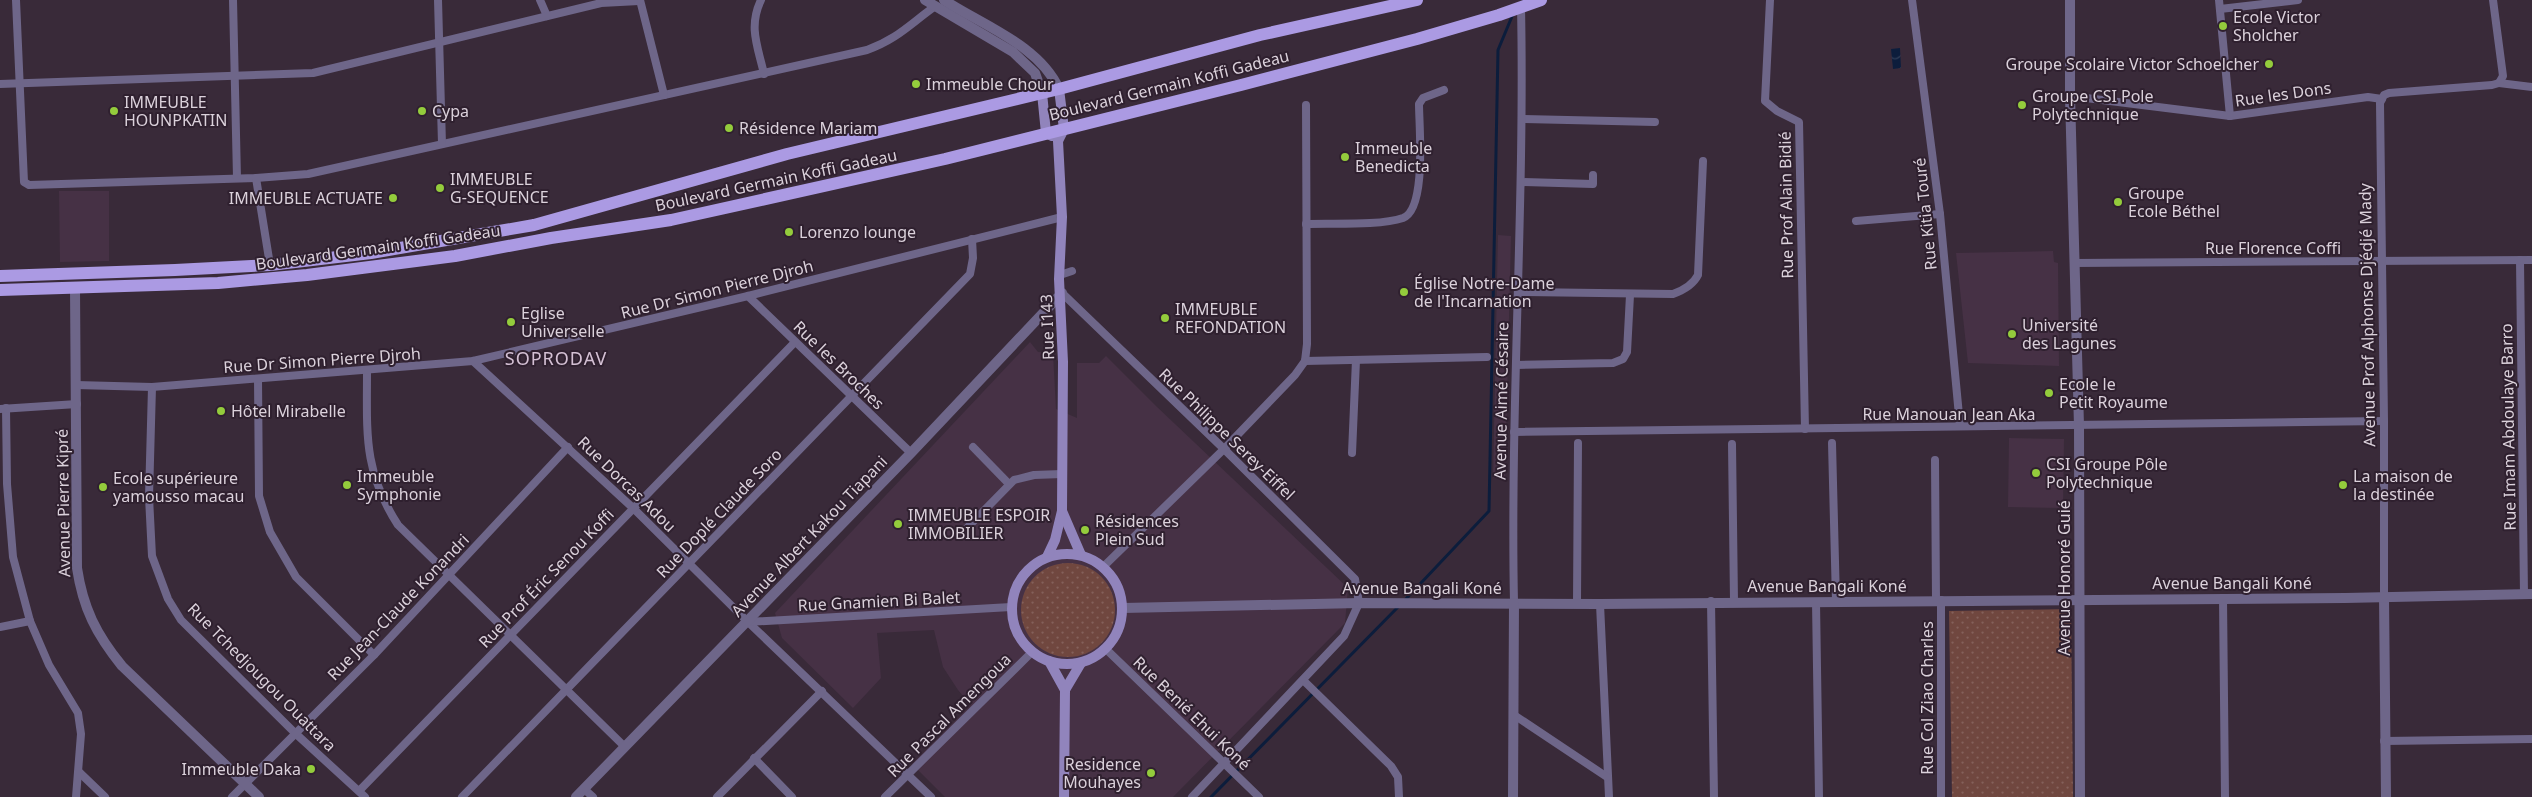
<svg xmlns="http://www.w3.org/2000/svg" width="2532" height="797" viewBox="0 0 2532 797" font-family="'Noto Sans',sans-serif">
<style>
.built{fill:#463145}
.grass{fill:url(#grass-dots)}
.water{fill:url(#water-waves)}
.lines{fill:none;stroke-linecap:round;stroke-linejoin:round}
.stream{stroke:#0c1d3c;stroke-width:3}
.minor{stroke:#6e6689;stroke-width:8}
.tertiary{stroke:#6e6689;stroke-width:10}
.secondary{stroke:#9184bc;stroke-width:10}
.primary{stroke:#ab9ae3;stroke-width:12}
.poi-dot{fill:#94cc3c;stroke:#2f202f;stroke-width:2}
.labels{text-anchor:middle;stroke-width:4;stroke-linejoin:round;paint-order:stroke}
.poi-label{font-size:16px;fill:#dbd1db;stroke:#2f202f;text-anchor:start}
.street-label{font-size:16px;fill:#dbd1db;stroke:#2f202f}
.neighbourhood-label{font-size:18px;letter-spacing:1px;fill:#d4c0d4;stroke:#2f202f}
</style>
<defs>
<pattern id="grass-dots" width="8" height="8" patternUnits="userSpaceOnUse" patternTransform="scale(1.25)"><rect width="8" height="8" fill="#70473f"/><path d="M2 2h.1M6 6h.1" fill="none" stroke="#84605a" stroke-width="1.8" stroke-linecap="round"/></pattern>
<pattern id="water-waves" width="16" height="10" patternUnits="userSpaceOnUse" patternTransform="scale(1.25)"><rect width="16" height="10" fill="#0c1d3c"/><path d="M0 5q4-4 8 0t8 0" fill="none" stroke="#2f3d58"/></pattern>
</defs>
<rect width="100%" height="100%" fill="#392a39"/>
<g class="built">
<polygon points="59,191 109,191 109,261 60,262"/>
<polygon points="1498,235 1511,236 1505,479 1493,478"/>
<polygon points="2053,251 2054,262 2058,263 2059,366 1968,363 1956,253"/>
<polygon points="1030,342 1038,352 1053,353 1056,409 1077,418 1077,363 1099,363 1106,356 1156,406 1348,588 1345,623 1173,797 945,797 912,764 971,705 958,690 943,667 934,630 877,633 881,678 853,708 782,638 775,613"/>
<polygon points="2009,438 2064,439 2063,508 2008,507"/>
</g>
<g class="grass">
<circle cx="1068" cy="610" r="47"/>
<polygon points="2071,609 2073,797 1952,797 1949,611"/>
</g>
<polygon class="water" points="1900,48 1901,68 1893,69 1891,49"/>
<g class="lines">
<g class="stream">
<polyline points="1404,601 1489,511 1498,50 1513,14"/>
<polyline points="1211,797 1400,605"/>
</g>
<g class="minor">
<path d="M16,0l8,182 5,3 227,-7 52,-4 559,-124c30,-11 42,-25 67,-43"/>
<polyline points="233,0 237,178"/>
<polyline points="438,0 442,144"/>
<polyline points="540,0 547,16"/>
<polyline points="640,0 664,95"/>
<path d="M761,0c-13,27 -3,47 3,74"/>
<polyline points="1770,0 1765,101 1777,111 1799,122 1805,429"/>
<polyline points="1912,0 1940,214 1960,426"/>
<polyline points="2219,0 2230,116"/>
<polyline points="2220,9 2298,0"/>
<polyline points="2499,83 2532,87"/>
<polyline points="0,84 313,73 601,3 639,1"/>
<polyline points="2070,96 2230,116 2368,97 2382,99"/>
<polyline points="1522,119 1655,122"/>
<polyline points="256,178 270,265"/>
<polyline points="1521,182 1593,184 1593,175"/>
<polyline points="1856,221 1940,214"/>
<path d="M1306,224c26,-1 74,2 97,-6 24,-9 16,-92 16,-114l4,-6 21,-8"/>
<polyline points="2520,260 2524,594"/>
<polyline points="2074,263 2532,260"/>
<polyline points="1060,275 1072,271"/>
<path d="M1519,292l154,2c11,-4 20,-9 25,-19l5,-114"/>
<polyline points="1062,293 1224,449 1355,579 1359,603 1344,636 1192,797"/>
<polyline points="748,296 911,453"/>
<polyline points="473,361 633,508 748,622 931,797"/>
<polyline points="1305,361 1487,357"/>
<polyline points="1516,365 1613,363 1623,359 1627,352 1630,295"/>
<path d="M367,371c0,62 -4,100 31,154l226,221"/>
<polyline points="258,379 259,496 270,532 296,577 374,655"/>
<polyline points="76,385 152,387 473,361 748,296 1062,217"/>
<polyline points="152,387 149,497 152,556 168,599 181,620 295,733 365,797"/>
<polyline points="6,408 7,484 13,557 30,621 49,665 78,713 81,734 76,797"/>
<polyline points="0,409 77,404"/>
<polyline points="1514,432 2384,421"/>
<polyline points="1832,443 1836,601"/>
<polyline points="1732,444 1734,601"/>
<polyline points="973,447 1009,484"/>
<polyline points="1352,453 1356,360"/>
<polyline points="1935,460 1936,600"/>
<polyline points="963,532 1014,480 1034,475 1062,474"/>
<polyline points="1103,567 1224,449 1295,375 1305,361 1307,344 1306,105"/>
<polyline points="2384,596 2384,421 2380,103 2384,95 2389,93 2492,85 2499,83 2503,76 2493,0"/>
<polyline points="2223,598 2225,797"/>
<polyline points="1941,600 1941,797"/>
<polyline points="1711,601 1714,797"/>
<polyline points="1816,602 1819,797"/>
<path d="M1514,603c-4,-199 11,-398 7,-597"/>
<polyline points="1577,603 1578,443"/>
<polyline points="1600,604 1609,797"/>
<polyline points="748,622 1011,607"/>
<polyline points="0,627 30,621"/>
<polyline points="1106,649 1259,797"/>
<polyline points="1303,680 1391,766 1398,777 1399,797"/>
<polyline points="1514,715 1607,777"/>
<polyline points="2384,741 2532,739"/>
<polyline points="754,758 792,797"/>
<polyline points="79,772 105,797"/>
<polyline points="584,789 593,797"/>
<polyline points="359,791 795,342"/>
<polyline points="232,797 374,655 568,447"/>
<polyline points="462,797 970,274 973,258 972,239"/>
<polyline points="717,797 822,691"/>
<polyline points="885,797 1032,652"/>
</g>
<g class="tertiary">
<polyline points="925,0 1013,52 1035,73 1042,93"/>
<path d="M944,0c38,25 95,45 115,89"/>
<polyline points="2070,0 2070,96 2079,426 2080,797"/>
<path d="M75,288l2,280c6,40 19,66 45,98l137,131"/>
<polyline points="2384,596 2386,797"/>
<polyline points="1123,608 1359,603 1600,604 2345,598 2532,594"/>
<polyline points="576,797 911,453 1062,293"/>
<polyline points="1513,797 1514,603"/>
</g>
<g class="secondary">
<polyline points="1042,93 1046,133 1052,136"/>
<polyline points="1062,511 1081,555"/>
<circle cx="1067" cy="609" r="55"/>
<polyline points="1047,557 1055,540 1062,511 1063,362 1059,279 1062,217 1058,141 1064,129 1059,89"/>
<polyline points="1049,661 1065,690"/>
<polyline points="1064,797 1065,690 1081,663"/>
</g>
<g class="primary">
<polyline points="0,276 175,270 270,265 371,253 534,225 787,154 1059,89 1260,35 1417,0"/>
<polyline points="0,290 218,283 307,275 455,256 551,238 671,220 945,159 1241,85 1417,39 1499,15 1541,0"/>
</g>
</g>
<g class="poi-dot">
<circle cx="2223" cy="26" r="5"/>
<circle cx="2269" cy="64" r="5"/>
<circle cx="916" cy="84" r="5"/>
<circle cx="2022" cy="105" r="5"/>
<circle cx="114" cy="111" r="5"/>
<circle cx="422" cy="111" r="5"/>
<circle cx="729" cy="128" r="5"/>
<circle cx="1345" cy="157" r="5"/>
<circle cx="440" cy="188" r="5"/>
<circle cx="393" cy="198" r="5"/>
<circle cx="2118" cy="202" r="5"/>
<circle cx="789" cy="232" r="5"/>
<circle cx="1404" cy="292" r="5"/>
<circle cx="1165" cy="318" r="5"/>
<circle cx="511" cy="322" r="5"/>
<circle cx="2012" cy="334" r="5"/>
<circle cx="2049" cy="393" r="5"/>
<circle cx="221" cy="411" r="5"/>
<circle cx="2036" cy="473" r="5"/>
<circle cx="347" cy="485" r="5"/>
<circle cx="2343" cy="485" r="5"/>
<circle cx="103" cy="487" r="5"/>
<circle cx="898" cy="524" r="5"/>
<circle cx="1085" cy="530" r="5"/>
<circle cx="311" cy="769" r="5"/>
<circle cx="1151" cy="773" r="5"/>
</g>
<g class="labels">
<g class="poi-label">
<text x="2233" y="23">Ecole Victor<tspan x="2233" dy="18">Sholcher</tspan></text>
<text x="2259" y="70" text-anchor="end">Groupe Scolaire Victor Schoelcher</text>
<text x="926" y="90">Immeuble Chour</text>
<text x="2032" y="102">Groupe CSI Pole<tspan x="2032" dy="18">Polytechnique</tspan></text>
<text x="124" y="108">IMMEUBLE<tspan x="124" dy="18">HOUNPKATIN</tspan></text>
<text x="432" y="117">Cypa</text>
<text x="739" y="134">Résidence Mariam</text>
<text x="1355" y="154">Immeuble<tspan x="1355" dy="18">Benedicta</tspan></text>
<text x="450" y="185">IMMEUBLE<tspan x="450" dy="18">G-SEQUENCE</tspan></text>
<text x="2128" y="199">Groupe<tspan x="2128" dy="18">Ecole Béthel</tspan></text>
<text x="383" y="204" text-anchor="end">IMMEUBLE ACTUATE</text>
<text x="799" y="238">Lorenzo lounge</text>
<text x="1414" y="289">Église Notre-Dame<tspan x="1414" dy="18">de l'Incarnation</tspan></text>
<text x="1175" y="315">IMMEUBLE<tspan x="1175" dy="18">REFONDATION</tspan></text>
<text x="521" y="319">Eglise<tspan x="521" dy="18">Universelle</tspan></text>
<text x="2022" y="331">Université<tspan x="2022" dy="18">des Lagunes</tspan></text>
<text x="2059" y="390">Ecole le<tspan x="2059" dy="18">Petit Royaume</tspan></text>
<text x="231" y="417">Hôtel Mirabelle</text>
<text x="2046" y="470">CSI Groupe Pôle<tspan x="2046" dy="18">Polytechnique</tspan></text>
<text x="357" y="482">Immeuble<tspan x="357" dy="18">Symphonie</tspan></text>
<text x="2353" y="482">La maison de<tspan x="2353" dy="18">la destinée</tspan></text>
<text x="113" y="484">Ecole supérieure<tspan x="113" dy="18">yamousso macau</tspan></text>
<text x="908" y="521">IMMEUBLE ESPOIR<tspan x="908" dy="18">IMMOBILIER</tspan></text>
<text x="1095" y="527">Résidences<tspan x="1095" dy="18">Plein Sud</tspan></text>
<text x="1141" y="770" text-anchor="end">Residence<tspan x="1141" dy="18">Mouhayes</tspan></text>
<text x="301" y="775" text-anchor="end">Immeuble Daka</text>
</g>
<g class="street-label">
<text transform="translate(1169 85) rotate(-14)" y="6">Boulevard Germain Koffi Gadeau</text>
<text transform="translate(2283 94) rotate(-8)" y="6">Rue les Dons</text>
<text transform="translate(776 180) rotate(-12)" y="6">Boulevard Germain Koffi Gadeau</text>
<text transform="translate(1786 205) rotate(-91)" y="6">Rue Prof Alain Bidié</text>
<text transform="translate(1925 214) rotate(-96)" y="6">Rue Kitia Touré</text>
<text transform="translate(378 247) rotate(-8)" y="6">Boulevard Germain Koffi Gadeau</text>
<text x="2273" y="254">Rue Florence Coffi</text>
<text transform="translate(717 289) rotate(-14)" y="6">Rue Dr Simon Pierre Djroh</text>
<text transform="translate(2367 315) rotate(-91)" y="6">Avenue Prof Alphonse Djédjé Mady</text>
<text transform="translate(1047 327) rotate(-92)" y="6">Rue I143</text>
<text transform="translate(322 360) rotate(-4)" y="6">Rue Dr Simon Pierre Djroh</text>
<text transform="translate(839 365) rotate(44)" y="6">Rue les Broches</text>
<text transform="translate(1501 401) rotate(-89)" y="6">Avenue Aimé Césaire</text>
<text x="1949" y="420">Rue Manouan Jean Aka</text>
<text transform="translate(2508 427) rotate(-91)" y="6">Rue Imam Abdoulaye Barro</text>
<text transform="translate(1227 434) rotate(44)" y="6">Rue Philippe Serey-Eiffel</text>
<text transform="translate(627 484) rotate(44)" y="6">Rue Dorcas Adou</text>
<text transform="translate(63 503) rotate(-91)" y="6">Avenue Pierre Kipré</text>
<text transform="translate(719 513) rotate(-46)" y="6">Rue Doplé Claude Soro</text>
<text transform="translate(809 536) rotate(-46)" y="6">Avenue Albert Kakou Tiapani</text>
<text transform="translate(546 578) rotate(-46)" y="6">Rue Prof Éric Senou Koffi</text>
<text transform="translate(2064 578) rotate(-90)" y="6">Avenue Honoré Guié</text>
<text x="2232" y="589">Avenue Bangali Koné</text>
<text x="1827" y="592">Avenue Bangali Koné</text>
<text x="1422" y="594">Avenue Bangali Koné</text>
<text transform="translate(879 601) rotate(-3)" y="6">Rue Gnamien Bi Balet</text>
<text transform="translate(398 607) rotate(-46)" y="6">Rue Jean-Claude Konandri</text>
<text transform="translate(262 677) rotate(45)" y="6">Rue Tchedjougou Ouattara</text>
<text transform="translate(1927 698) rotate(-90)" y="6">Rue Col Ziao Charles</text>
<text transform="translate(1192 713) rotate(44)" y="6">Rue Benié Ehui Koné</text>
<text transform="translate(949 715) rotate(-45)" y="6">Rue Pascal Amengoua</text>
</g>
<g class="neighbourhood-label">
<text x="556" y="365">SOPRODAV</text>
</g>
</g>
</svg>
